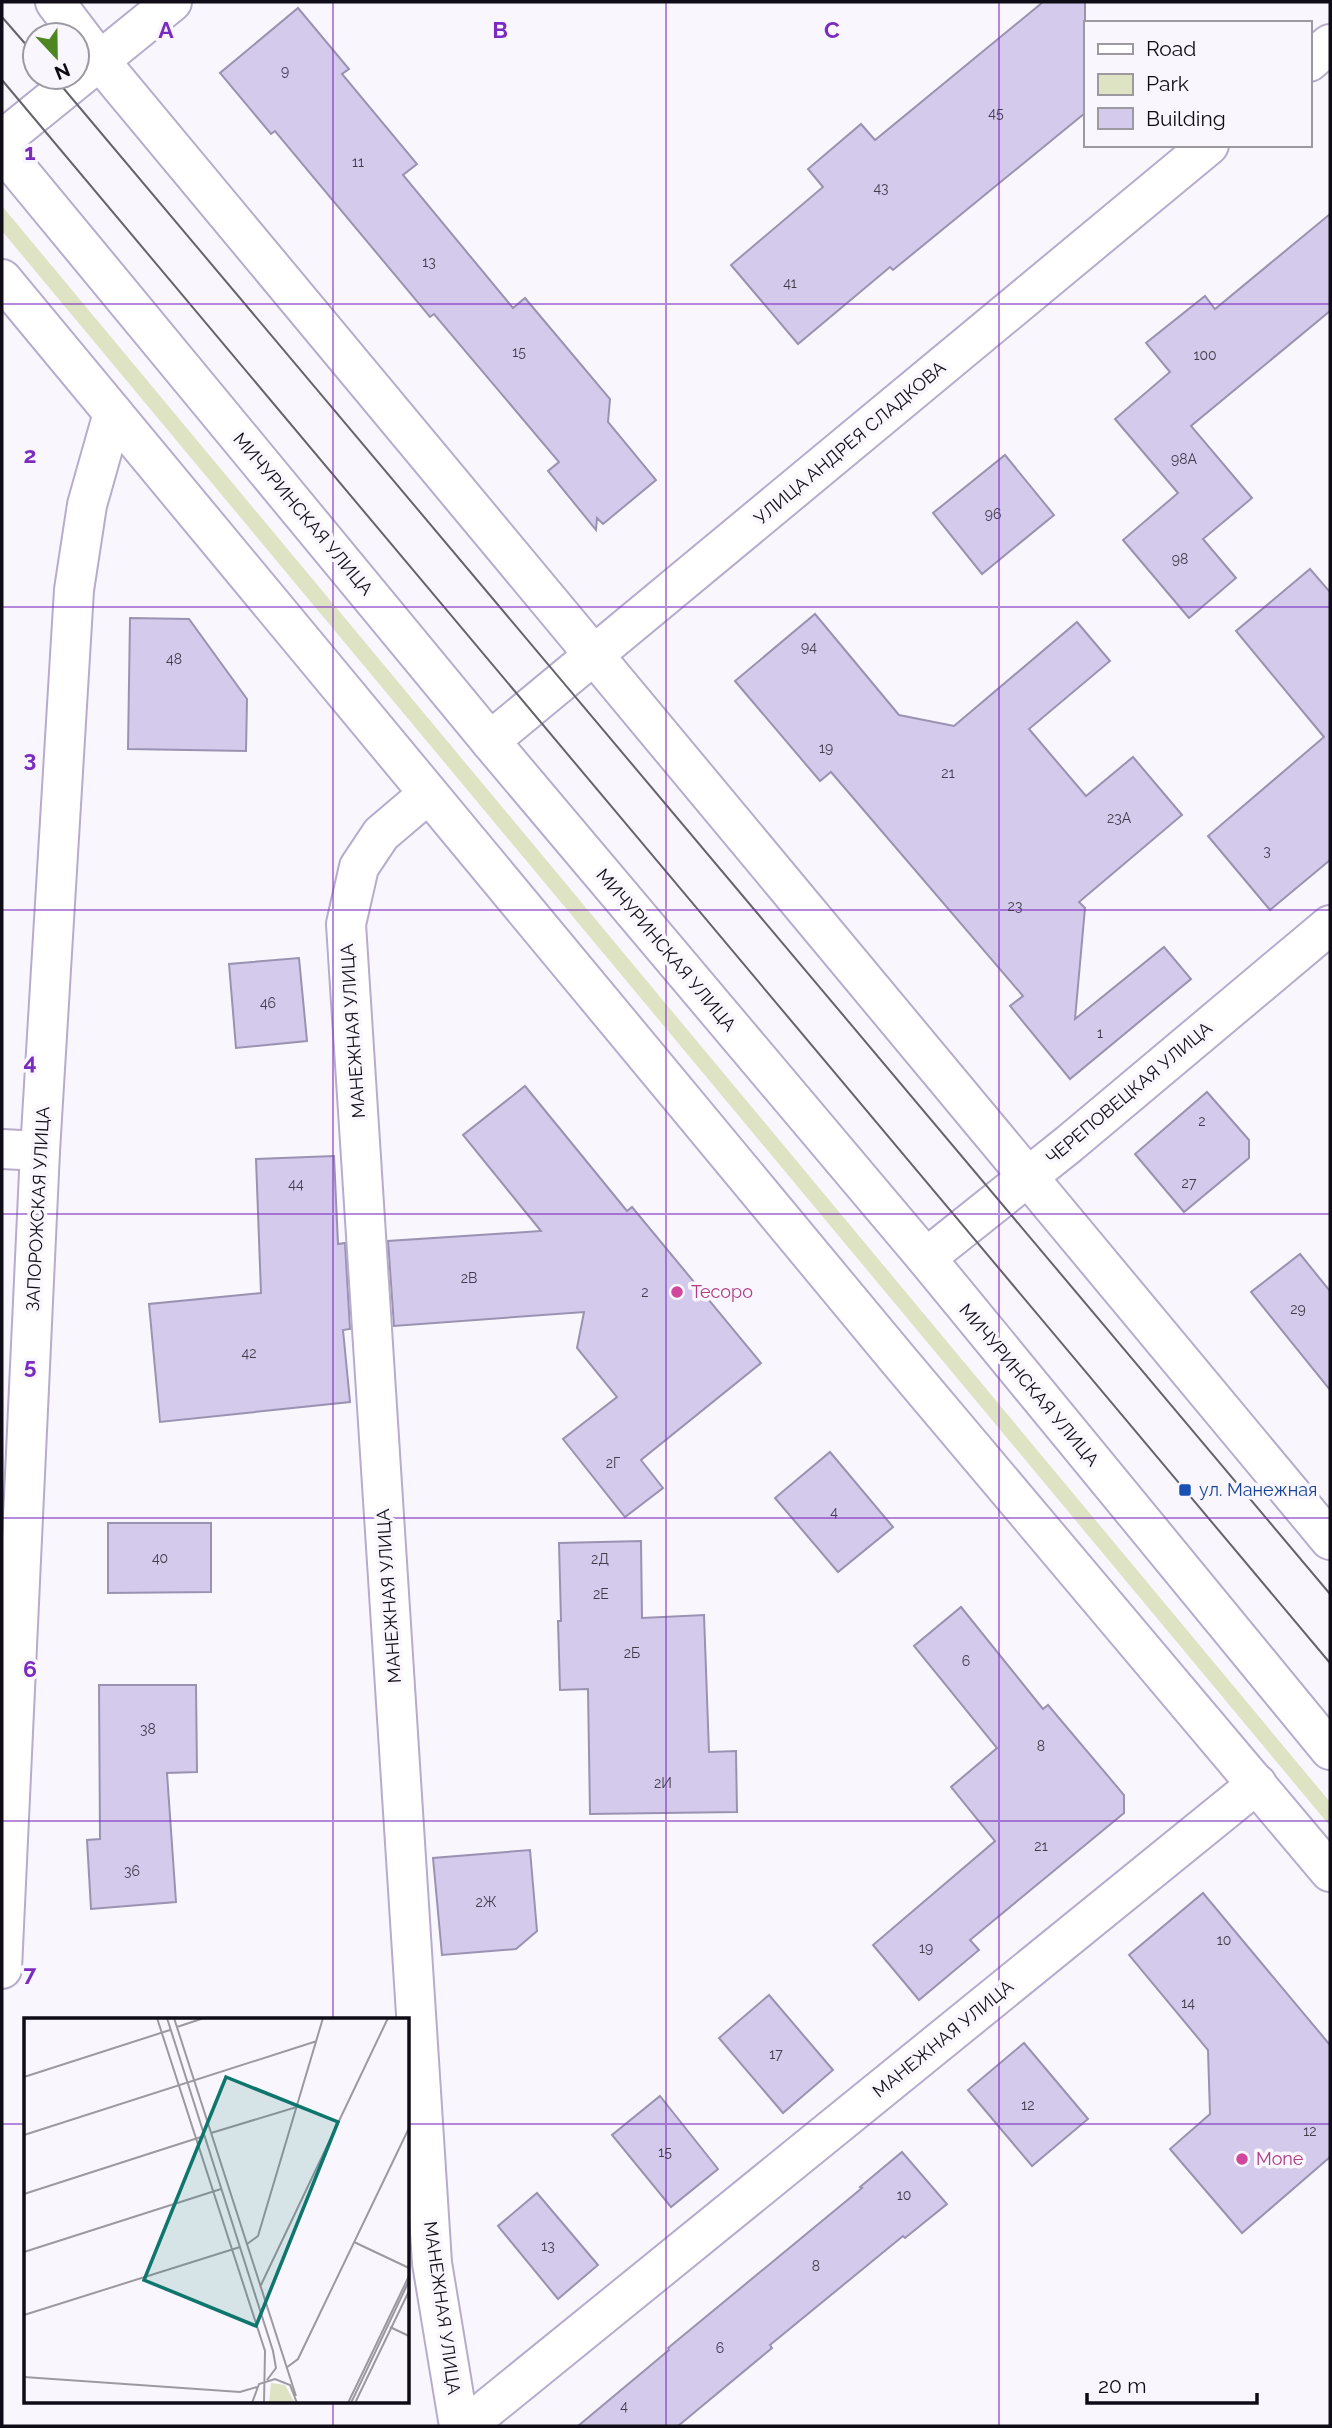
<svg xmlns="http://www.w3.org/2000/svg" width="1332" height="2428" viewBox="0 0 1332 2428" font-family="Raleway,sans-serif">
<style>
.green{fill:#dde3c3}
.building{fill:#d3caec;stroke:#9b92b2;stroke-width:2}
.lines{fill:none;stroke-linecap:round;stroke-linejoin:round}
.minor-casing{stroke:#b7accd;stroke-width:42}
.major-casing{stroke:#b7accd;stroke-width:42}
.minor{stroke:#fff;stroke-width:38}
.major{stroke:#fff;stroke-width:38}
.tram{stroke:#67636c;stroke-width:2}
.grid{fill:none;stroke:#7b2cbf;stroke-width:2;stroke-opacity:0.55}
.hotel-dot{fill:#d1479c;stroke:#f9f7fd;stroke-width:2.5}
.transit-dot{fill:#1a4fb4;stroke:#f9f7fd;stroke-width:2.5}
.labels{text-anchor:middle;stroke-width:7;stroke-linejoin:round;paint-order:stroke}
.number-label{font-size:14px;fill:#413c4c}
.street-label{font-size:18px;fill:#100c17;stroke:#f9f7fd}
.hotel-label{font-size:18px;fill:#b23c85;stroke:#f9f7fd;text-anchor:start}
.transit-label{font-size:18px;fill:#164399;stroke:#f9f7fd;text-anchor:start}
.inset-road{fill:none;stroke:#9c99a1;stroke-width:2}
.view{fill:#0f766e;fill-opacity:0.15;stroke:#0f766e;stroke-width:3.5}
.inset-edge{fill:none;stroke:#100c17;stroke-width:3.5}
.grid-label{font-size:23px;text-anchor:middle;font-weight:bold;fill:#7b2cbf;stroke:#f9f7fd;stroke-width:7;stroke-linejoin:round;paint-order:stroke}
</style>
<rect width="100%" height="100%" fill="#f9f7fd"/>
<polygon class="green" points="2,206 1330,1802 1330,1826 2,231"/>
<g class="building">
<polygon points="1043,2 1085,2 1085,113 893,270 890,267 798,344 731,265 823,187 808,169 861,124 875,140"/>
<polygon points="298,8 349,69 342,74 417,164 403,175 513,308 525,298 610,399 608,422 656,480 603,524 597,518 596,530 548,471 559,462 434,314 430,317 275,131 271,134 220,73"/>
<polygon points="1330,214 1330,311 1191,426 1252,498 1203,539 1236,578 1189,618 1123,540 1178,493 1115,419 1170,372 1146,343 1205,296 1215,309"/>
<polygon points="1005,455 1054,515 982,574 933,513"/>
<polygon points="1310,569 1330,592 1330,860 1270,910 1208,836 1324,737 1236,631"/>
<polygon points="815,614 899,715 954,726 1077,622 1110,661 1029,729 1086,796 1133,757 1182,815 1079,902 1085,908 1075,1019 1164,947 1191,979 1070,1079 1010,1006 1023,996 831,772 820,781 735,681"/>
<polygon points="130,618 189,619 247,699 246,751 128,749"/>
<polygon points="299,958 307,1041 236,1048 229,964"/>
<polygon points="525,1086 627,1211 632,1207 761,1363 641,1460 663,1488 625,1517 563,1439 617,1397 577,1348 584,1312 394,1326 388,1241 541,1231 463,1135"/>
<polygon points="1207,1092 1249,1140 1249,1158 1184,1212 1135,1154"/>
<polygon points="334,1156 338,1244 345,1243 350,1329 343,1330 350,1402 160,1422 149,1304 261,1293 256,1159"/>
<polygon points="1300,1254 1330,1291 1330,1390 1251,1292"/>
<polygon points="830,1452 893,1527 838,1572 775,1498"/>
<polygon points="108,1523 211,1523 211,1592 108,1593"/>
<polygon points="641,1541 642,1618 704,1615 709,1752 736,1751 737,1812 590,1814 588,1689 560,1690 558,1621 561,1621 559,1543"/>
<polygon points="961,1607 1043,1709 1048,1705 1124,1795 1124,1813 970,1940 979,1950 919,2000 873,1945 995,1841 951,1787 997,1748 914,1646"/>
<polygon points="99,1685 196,1685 197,1772 167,1773 176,1902 91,1909 87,1840 100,1839"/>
<polygon points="530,1850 537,1931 516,1949 442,1955 433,1858"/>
<polygon points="1203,1893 1330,2045 1330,2157 1242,2233 1170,2149 1210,2114 1208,2050 1129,1955"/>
<polygon points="769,1995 833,2070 783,2113 719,2038"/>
<polygon points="1024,2043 1088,2119 1032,2166 968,2090"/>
<polygon points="660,2096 718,2169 671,2207 612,2135"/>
<polygon points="902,2152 947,2204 905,2238 903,2236 770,2345 772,2348 678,2426 578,2426 669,2350 668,2348 862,2188 860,2187"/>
<polygon points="537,2193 598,2265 558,2299 498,2226"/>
</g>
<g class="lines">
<g class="minor-casing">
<g id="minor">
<polyline points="55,2 99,60 1330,1540"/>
<polyline points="1309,62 1330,44"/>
<polyline points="2,140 172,2"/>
<polyline points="490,741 1209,145"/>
<polyline points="428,794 381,834 359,867 346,924 432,2263 459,2426"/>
<polyline points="2,1149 40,1151"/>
<polyline points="926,1258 1069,1144 1330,925"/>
<polyline points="2,1969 40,1151 74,590 87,505 113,413"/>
<polyline points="466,2426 1257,1784"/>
</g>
</g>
<g class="major-casing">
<g id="major">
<polyline points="2,150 490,741 926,1258 1330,1750"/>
<polyline points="2,279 896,1357 1330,1872"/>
</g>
</g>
<use href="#minor" class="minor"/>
<use href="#major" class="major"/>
<g class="tram">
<polyline points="2,17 35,55"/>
<polyline points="54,77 1330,1594"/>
<polyline points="2,80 1330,1663"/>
</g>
</g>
<path class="grid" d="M333,2v2018M666,2v2424M999,2v2424M2,304h1328M2,607h1328M2,910h1328M2,1214h1328M2,1518h1328M2,1821h1328M2,2124h24M408,2124h922M333,2402v24"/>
<g class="hotel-dot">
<circle cx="677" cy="1292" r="7"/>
<circle cx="1242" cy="2159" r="7"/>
</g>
<rect class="transit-dot" x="1178" y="1483" width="14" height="14" rx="3.5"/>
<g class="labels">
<g class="number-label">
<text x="285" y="76">9</text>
<text x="996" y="118">45</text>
<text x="358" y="167">11</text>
<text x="881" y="193">43</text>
<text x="429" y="267">13</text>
<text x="790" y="288">41</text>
<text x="519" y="357">15</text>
<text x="1205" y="360">100</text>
<text x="1184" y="464">98А</text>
<text x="993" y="519">96</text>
<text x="1180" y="564">98</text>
<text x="809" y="652">94</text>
<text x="174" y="664">48</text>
<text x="826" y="753">19</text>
<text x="948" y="778">21</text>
<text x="1119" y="823">23А</text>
<text x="1267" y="856">3</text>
<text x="1015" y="911">23</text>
<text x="268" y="1008">46</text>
<text x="1100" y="1038">1</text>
<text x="1202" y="1126">2</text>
<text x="1189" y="1188">27</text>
<text x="296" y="1189">44</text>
<text x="469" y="1283">2В</text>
<text x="645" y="1297">2</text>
<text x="1298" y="1314">29</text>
<text x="249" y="1358">42</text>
<text x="613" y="1468">2Г</text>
<text x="834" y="1517">4</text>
<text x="160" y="1563">40</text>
<text x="600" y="1564">2Д</text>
<text x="601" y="1599">2Е</text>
<text x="632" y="1658">2Б</text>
<text x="966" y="1666">6</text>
<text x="148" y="1734">38</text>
<text x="1041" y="1751">8</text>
<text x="663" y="1788">2И</text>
<text x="1041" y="1851">21</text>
<text x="132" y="1876">36</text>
<text x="486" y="1907">2Ж</text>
<text x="1224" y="1945">10</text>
<text x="926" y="1953">19</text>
<text x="1188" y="2008">14</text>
<text x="776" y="2059">17</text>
<text x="1028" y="2110">12</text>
<text x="1310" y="2136">12</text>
<text x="665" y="2157">15</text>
<text x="904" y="2200">10</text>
<text x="548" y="2251">13</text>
<text x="816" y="2271">8</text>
<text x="720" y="2353">6</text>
<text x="624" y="2411">4</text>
</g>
<g class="street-label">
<text transform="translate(850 443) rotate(-40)" y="6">УЛИЦА АНДРЕЯ СЛАДКОВА</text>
<text transform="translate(303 514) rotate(50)" y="6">МИЧУРИНСКАЯ УЛИЦА</text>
<text transform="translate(666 950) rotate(50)" y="6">МИЧУРИНСКАЯ УЛИЦА</text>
<text transform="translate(353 1031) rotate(-94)" y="6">МАНЕЖНАЯ УЛИЦА</text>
<text transform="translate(1129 1093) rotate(-40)" y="6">ЧЕРЕПОВЕЦКАЯ УЛИЦА</text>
<text transform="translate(38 1209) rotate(-87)" y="6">ЗАПОРОЖСКАЯ УЛИЦА</text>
<text transform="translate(1029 1385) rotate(50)" y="6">МИЧУРИНСКАЯ УЛИЦА</text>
<text transform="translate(389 1596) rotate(-94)" y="6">МАНЕЖНАЯ УЛИЦА</text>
<text transform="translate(943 2039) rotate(-39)" y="6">МАНЕЖНАЯ УЛИЦА</text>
<text transform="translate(442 2308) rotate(82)" y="6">МАНЕЖНАЯ УЛИЦА</text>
</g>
<g class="hotel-label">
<text x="691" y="1298">Тесоро</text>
<text x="1256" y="2165">Mone</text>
</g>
<g class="transit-label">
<text x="1199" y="1496">ул. Манежная</text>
</g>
</g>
<g transform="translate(24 2018)">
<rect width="385" height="385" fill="#f9f7fd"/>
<path d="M247,365l14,2 10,18h-26z" fill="#dde3c3"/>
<path class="inset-road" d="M133,0l108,333 -1,52M143,0l106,333 3,17 -9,12M150,0l122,378M153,9l27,-9M0,59l146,-47M187,115l89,-27M0,117l293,-94M0,176l180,-58M330,224l55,26M223,226l11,-8 65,-218M0,234l197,-63M236,269l128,-269M0,297l216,-68M366,309l19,9M262,350l12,-9 111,-231M0,359l216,15 17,-5M228,385l7,-19 16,-5 15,6 7,18M324,385l61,-127M327,385l58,-122M331,385l54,-112"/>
<path class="view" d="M202,59l112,45 -82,204 -112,-46z"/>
<rect width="385" height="385" class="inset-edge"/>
</g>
<g class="grid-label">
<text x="166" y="38">A</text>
<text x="500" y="38">B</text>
<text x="832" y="38">C</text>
<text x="30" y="160">1</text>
<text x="30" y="463">2</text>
<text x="30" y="767">3</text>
<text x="30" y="1070">4</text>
<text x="30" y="1374">5</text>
<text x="30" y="1677">6</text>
<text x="30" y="1981">7</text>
</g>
<rect width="1332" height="2428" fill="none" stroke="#100c17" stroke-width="7"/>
<rect x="1084" y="21" width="228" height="126" fill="#f9f7fd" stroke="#9c99a1" stroke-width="2"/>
<rect x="1098" y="44" width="35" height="10" fill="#ffffff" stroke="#9c99a1" stroke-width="2"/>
<text x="1146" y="56" font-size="21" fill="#100c17">Road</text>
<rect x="1098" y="74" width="35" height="21" fill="#dde3c3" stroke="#9c99a1" stroke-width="2"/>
<text x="1146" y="91" font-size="21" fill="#100c17">Park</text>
<rect x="1098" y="108" width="35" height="21" fill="#d3caec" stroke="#9c99a1" stroke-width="2"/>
<text x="1146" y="126" font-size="21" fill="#100c17">Building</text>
<g transform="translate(56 56) rotate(158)"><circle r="33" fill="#f9f7fd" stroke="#9c99a1" stroke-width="2"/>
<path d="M0-5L12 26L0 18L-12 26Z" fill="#4e8621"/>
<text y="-10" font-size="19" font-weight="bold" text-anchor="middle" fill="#100c17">N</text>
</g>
<path d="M1087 2393v10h170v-10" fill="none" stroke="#100c17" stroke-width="3.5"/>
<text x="1098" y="2393" font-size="21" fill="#100c17" stroke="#f9f7fd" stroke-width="5" paint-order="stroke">20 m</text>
</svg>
